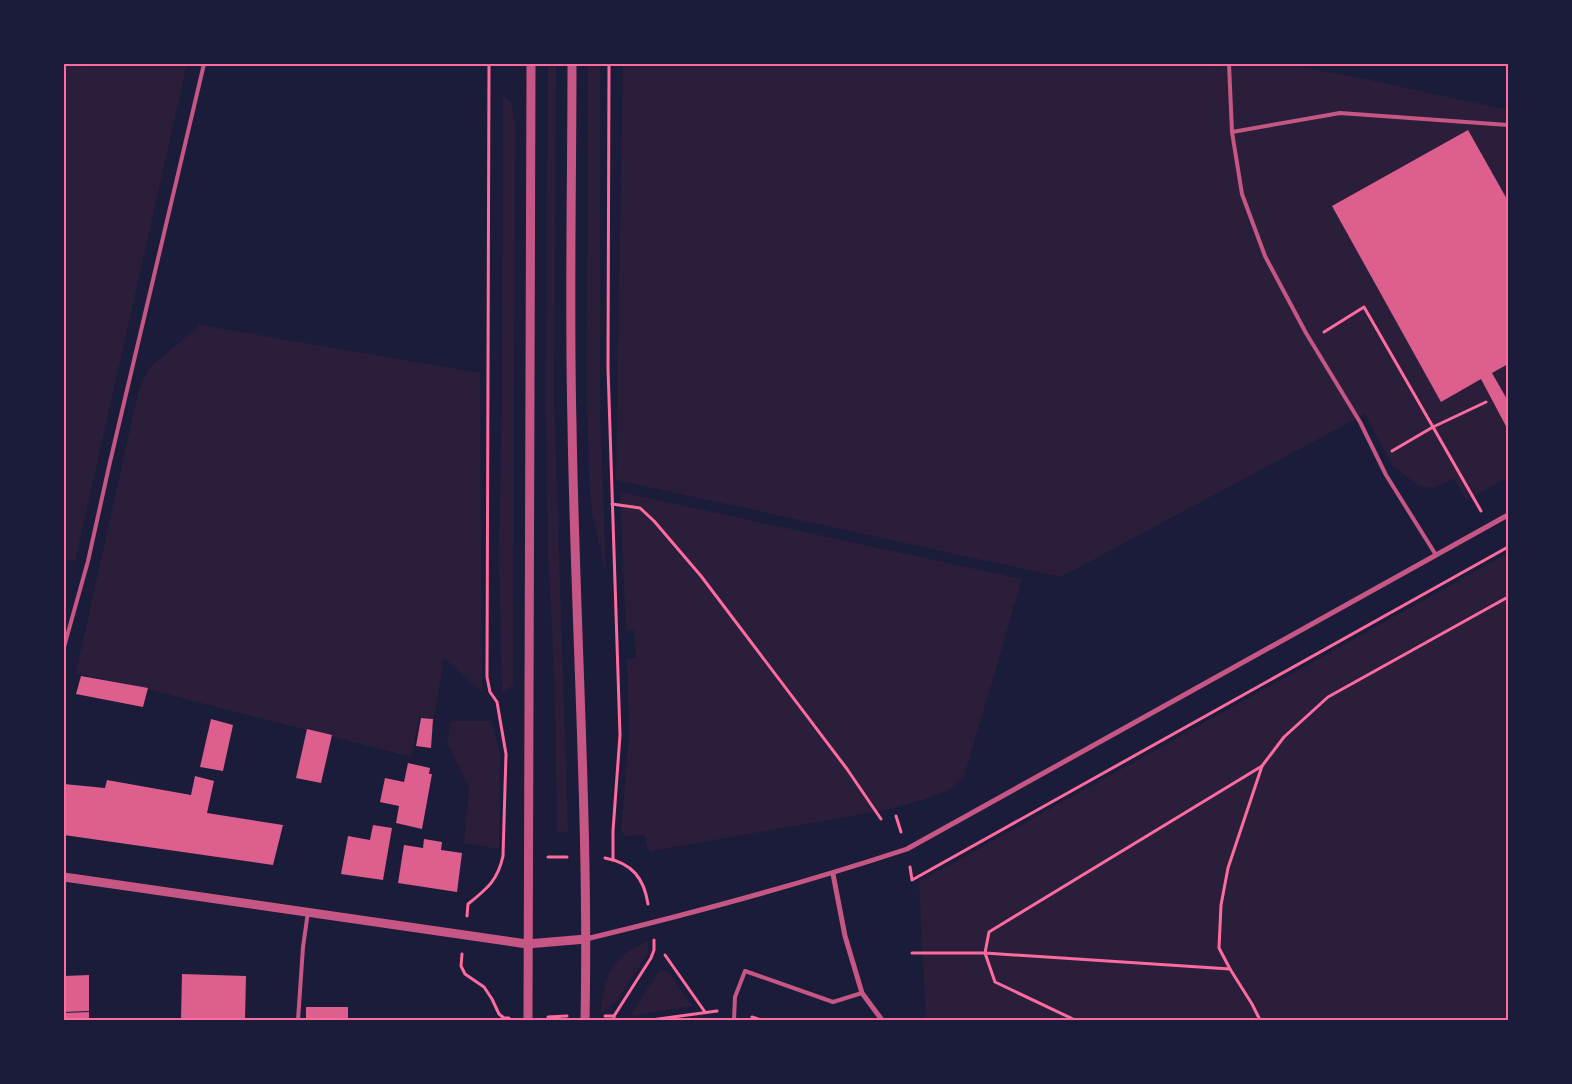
<svg xmlns="http://www.w3.org/2000/svg" width="1572" height="1084" viewBox="0 0 1572 1084" font-family="Arial,sans-serif">
<style>
.green{fill:#2a1e3b}
.building{fill:#dd5f8e}
.lines{fill:none;stroke-linecap:round;stroke-linejoin:round}
.path{stroke:#ff6b9d;stroke-width:3}
.service{stroke:#c65784;stroke-width:4}
.minor{stroke:#c65784;stroke-width:5}
.tertiary{stroke:#c65784;stroke-width:9}
.neatline{fill:none;stroke:#ff6b9d;stroke-width:2}
</style>
<rect width="100%" height="100%" fill="#1b1b3a"/>
<g class="green">
<polygon points="64,64 187,64 75,561 64,559"/>
<polygon points="548,64 556,64 554,400 568,832 557,832 555,688 548,553 546,399"/>
<polygon points="588,64 600,64 600,408 606,574 592,513 590,493 587,407"/>
<polygon points="623,64 1284,64 1351,76 1508,110 1508,477 1466,501 1454,478 1435,488 1419,486 1392,465 1365,414 1061,577 616,480"/>
<polygon points="503,94 511,103 515,124 513,685 502,694 499,553 502,405"/>
<polygon points="200,325 480,373 482,692 444,658 434,718 419,717 411,757 147,689 76,673 138,393 149,368"/>
<polygon points="620,492 1022,579 964,777 947,791 926,799 886,810 651,851 647,847 644,835 626,836 621,832 629,735 627,659 636,658 634,630 626,630"/>
<polygon points="1508,553 1508,1020 926,1020 919,882"/>
<polygon points="451,721 491,721 500,754 499,849 464,843 469,788 447,743"/>
<path d="M649,941l-2,14 -32,48 -10,8 -4,1c2,-35 13,-59 48,-71z"/>
<polygon points="659,971 665,971 669,973 692,1006 630,1016"/>
</g>
<g class="building">
<polygon points="1468,130 1508,201 1508,364 1492,373 1508,401 1508,430 1481,379 1441,402 1332,206"/>
<polygon points="81,676 148,688 143,707 76,694"/>
<polygon points="421,718 433,719 431,748 416,746"/>
<polygon points="211,719 233,725 223,771 200,767"/>
<polygon points="307,729 332,735 321,783 296,778"/>
<polygon points="408,763 430,768 429,774 432,774 422,829 396,823 399,806 380,802 385,778 404,782"/>
<polygon points="195,776 214,781 207,813 283,825 273,865 64,835 64,784 105,788 107,780 191,795"/>
<polygon points="373,825 392,828 383,880 341,874 348,836 370,840"/>
<polygon points="424,839 442,842 441,850 462,853 457,892 398,883 404,845 423,848"/>
<polygon points="182,974 246,976 245,1020 181,1020"/>
<polygon points="89,975 89,1011 64,1012 64,976"/>
<rect x="306" y="1007" width="42" height="13"/>
<polygon points="89,1012 89,1020 64,1020 64,1013"/>
</g>
<g class="lines">
<g class="path">
<polyline points="609,64 608,368 620,735 613,831 613,860"/>
<polyline points="1324,332 1364,307 1433,427 1486,402"/>
<polyline points="1392,451 1433,427 1481,511"/>
<polyline points="612,504 640,508 654,521 701,576 847,769 881,819"/>
<polyline points="1262,766 1284,737 1328,697 1508,597"/>
<polyline points="896,816 901,832"/>
<polyline points="548,857 567,857"/>
<path d="M605,858c27,5 39,20 43,46"/>
<polyline points="910,867 912,880 1508,547"/>
<path d="M467,916l1,-12c19,-15 30,-24 35,-48l3,-102 -9,-52 -7,-10 -3,-15 2,-613"/>
<polyline points="912,953 985,953 1230,969 1252,1004 1260,1020"/>
<polyline points="462,954 461,966 465,974 484,987 492,999 499,1014 504,1018 509,1018"/>
<polyline points="665,955 705,1012"/>
<polyline points="605,1016 614,1016 614,1020"/>
<polyline points="614,1016 651,958 654,950 654,940"/>
<polyline points="548,1017 567,1016"/>
<polyline points="752,1017 761,1020"/>
<polyline points="651,1020 717,1011"/>
<polyline points="1075,1020 995,982 985,953 989,932 1262,766 1228,868 1221,905 1219,948 1230,969"/>
</g>
<g class="service">
<polyline points="1229,64 1232,132 1242,194 1265,256 1306,333 1360,422 1386,475 1436,555"/>
<polyline points="1232,132 1340,113 1508,125"/>
<polyline points="64,647 88,561 110,462 204,64"/>
<polyline points="298,1020 303,947 308,912"/>
<polyline points="734,1020 735,997 745,971 833,1002 862,993"/>
</g>
<g class="minor">
<polyline points="833,874 845,936 862,993 882,1020"/>
<path d="M586,939c108,-26 215,-55 321,-90l601,-334"/>
</g>
<g class="tertiary">
<path d="M572,64c0,120 -3,240 0,360 3,199 17,398 13,596"/>
<polyline points="64,877 527,944 586,939"/>
<polyline points="528,1020 531,64"/>
</g>
</g>
<rect width="1572" height="1084" fill="none" stroke="#1b1b3a" stroke-width="130"/>
<rect x="65" y="65" width="1442" height="954" class="neatline"/>
</svg>
